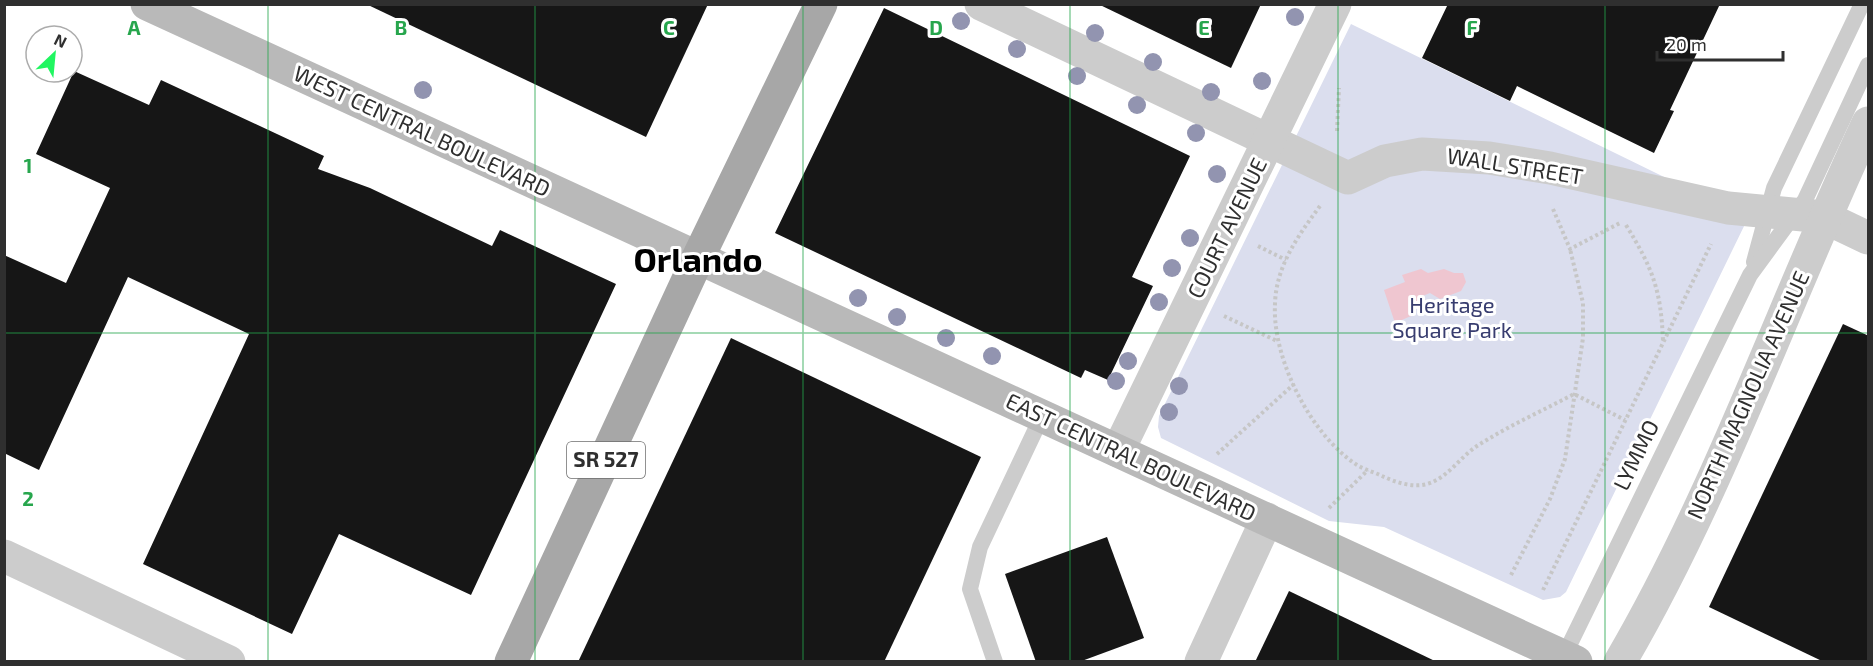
<svg xmlns="http://www.w3.org/2000/svg" width="1873" height="666" viewBox="0 0 1873 666" font-family="'Exo 2',sans-serif">
<style>
.green{fill:#dbdeee}
.water{fill:#efc6d0}
.building{fill:#161616}
.lines{fill:none;stroke-linecap:round;stroke-linejoin:round}
.path{stroke:#c6c6c6;stroke-width:4;stroke-dasharray:3 3;stroke-linecap:butt}
.lane{stroke:#ccc;stroke-width:16}
.street{stroke:#ccc;stroke-width:33}
.secondary{stroke:#b9b9b9;stroke-width:33}
.primary{stroke:#a7a7a7;stroke-width:33}
.tree{fill:#9294b0}
.grid{fill:none;stroke:#27a64d;stroke-width:1.5;stroke-opacity:0.55}
.labels{text-anchor:middle;stroke-width:6;stroke-linejoin:round;paint-order:stroke}
.shield{fill:#fff;stroke:#6d6d6d;stroke-width:1.5}
.shield-label{font-size:21px;font-weight:bold;fill:#2f2f2f}
.street-label{font-size:22px;fill:#2f2f2f;stroke:#fff}
.park-label{font-size:22px;fill:#383d6f;stroke:#fff}
.town-label{font-size:34px;font-weight:bold;fill:#000;stroke:#fff}
.grid-label{font-size:20px;text-anchor:middle;font-weight:bold;fill:#27a64d;stroke:#fff;stroke-width:6;stroke-linejoin:round;paint-order:stroke}
</style>
<rect width="100%" height="100%" fill="#fff"/>
<polygon class="green" points="1351,24 1748,218 1566,592 1560,597 1543,600 1384,527 1329,521 1161,438 1158,427 1159,416"/>
<polygon class="water" points="1421,269 1428,273 1444,269 1454,273 1463,273 1466,282 1461,291 1440,299 1430,293 1420,297 1411,316 1395,323 1384,290 1405,282 1402,275"/>
<g class="building">
<polygon points="366,4 708,4 646,137"/>
<polygon points="1098,4 1261,4 1231,68"/>
<polygon points="1448,4 1720,4 1670,110 1674,111 1654,153 1517,86 1510,101 1422,58"/>
<polygon points="884,8 1190,156 1132,277 1153,286 1108,380 1085,370 1081,378 775,233"/>
<polygon points="74,71 149,105 161,80 324,156 318,169 370,188 492,246 500,230 616,284 471,595 339,534 292,634 143,564 249,334 128,277 39,470 4,453 4,255 66,283 110,188 36,154"/>
<polygon points="1843,324 1869,336 1869,662 1824,662 1709,607"/>
<polygon points="731,338 981,457 884,662 578,662"/>
<polygon points="1107,537 1144,638 1079,662 1036,662 1005,574"/>
<polygon points="1289,591 1437,662 1255,662"/>
</g>
<g class="lines">
<g class="path">
<polyline points="1337,131 1339,88"/>
<path d="M1320,206c-22,30 -44,60 -45,98 -3,55 36,131 82,161 8,5 17,7 25,11 13,6 30,12 45,8 21,-6 33,-27 50,-38 31,-20 65,-35 97,-52l51,26"/>
<polyline points="1553,209 1570,249 1620,223"/>
<path d="M1626,225c27,44 35,65 37,116"/>
<polyline points="1258,246 1286,260"/>
<polyline points="1224,316 1277,341"/>
<polyline points="1217,454 1294,384"/>
<polyline points="1329,508 1368,470"/>
<polyline points="1511,575 1550,499 1565,459 1583,338 1583,303 1570,249"/>
<polyline points="1543,590 1711,244"/>
</g>
<g class="lane">
<polyline points="1754,262 1774,188 1862,4"/>
<polyline points="1562,660 1750,275 1805,200 1868,65"/>
<polyline points="995,662 970,589 980,547 1042,416"/>
</g>
<g class="street">
<polyline points="981,4 1348,178 1385,161 1422,154 1489,158 1550,168 1728,208 1824,217 1868,238"/>
<polyline points="1118,451 1335,4"/>
<polyline points="4,556 229,662"/>
<polyline points="1201,662 1267,519"/>
<path d="M1620,662c100,-171 164,-360 248,-539"/>
</g>
<polyline class="secondary" points="147,4 1576,662"/>
<polyline class="primary" points="511,662 698,258 821,4"/>
</g>
<g class="tree">
<circle cx="1295" cy="17" r="9"/>
<circle cx="961" cy="21" r="9"/>
<circle cx="1095" cy="33" r="9"/>
<circle cx="1017" cy="49" r="9"/>
<circle cx="1153" cy="62" r="9"/>
<circle cx="1077" cy="76" r="9"/>
<circle cx="1262" cy="81" r="9"/>
<circle cx="423" cy="90" r="9"/>
<circle cx="1211" cy="92" r="9"/>
<circle cx="1137" cy="105" r="9"/>
<circle cx="1196" cy="133" r="9"/>
<circle cx="1217" cy="174" r="9"/>
<circle cx="1190" cy="238" r="9"/>
<circle cx="1172" cy="268" r="9"/>
<circle cx="858" cy="298" r="9"/>
<circle cx="1159" cy="302" r="9"/>
<circle cx="897" cy="317" r="9"/>
<circle cx="946" cy="338" r="9"/>
<circle cx="992" cy="356" r="9"/>
<circle cx="1128" cy="361" r="9"/>
<circle cx="1116" cy="381" r="9"/>
<circle cx="1179" cy="386" r="9"/>
<circle cx="1169" cy="412" r="9"/>
</g>
<path class="grid" d="M268,4v658M535,4v658M803,4v658M1070,4v658M1338,4v658M1605,4v658M4,333h1864"/>
<g class="labels">
<rect class="shield" x="567" y="442" width="78" height="36" rx="4.5"/>
<g class="shield-label">
<text x="606" y="467">SR 527</text>
</g>
<g class="street-label">
<text transform="translate(422 131) rotate(25)" y="8">WEST CENTRAL BOULEVARD</text>
<text transform="translate(1515 166) rotate(9)" y="8">WALL STREET</text>
<text transform="translate(1227 228) rotate(-64)" y="8">COURT AVENUE</text>
<text transform="translate(1748 395) rotate(-66)" y="8">NORTH MAGNOLIA AVENUE</text>
<text transform="translate(1636 455) rotate(-64)" y="8">LYMMO</text>
<text transform="translate(1131 457) rotate(25)" y="8">EAST CENTRAL BOULEVARD</text>
</g>
<g class="park-label">
<text x="1452" y="313">Heritage<tspan x="1452" dy="25">Square Park</tspan></text>
</g>
<g class="town-label">
<text x="698" y="272">Orlando</text>
</g>
</g>
<g class="grid-label">
<text x="134" y="35">A</text>
<text x="401" y="35">B</text>
<text x="669" y="35">C</text>
<text x="936" y="35">D</text>
<text x="1204" y="35">E</text>
<text x="1472" y="35">F</text>
<text x="28" y="173">1</text>
<text x="28" y="506">2</text>
</g>
<rect width="1873" height="666" fill="none" stroke="#2f2f2f" stroke-width="12"/>
<g transform="translate(54 54) rotate(26)"><circle r="28" fill="#ffffff" stroke="#acacac" stroke-width="1.5"/>
<path d="M0-4.5L10 22L0 15L-10 22Z" fill="#21f661"/>
<text y="-9" font-size="16" font-weight="bold" text-anchor="middle" fill="#2f2f2f">N</text>
</g>
<path d="M1657 51v9h126v-9" fill="none" stroke="#2f2f2f" stroke-width="3"/>
<text x="1666" y="51" font-size="18" fill="#2f2f2f" stroke="#ffffff" stroke-width="4.5" paint-order="stroke">20 m</text>
</svg>
